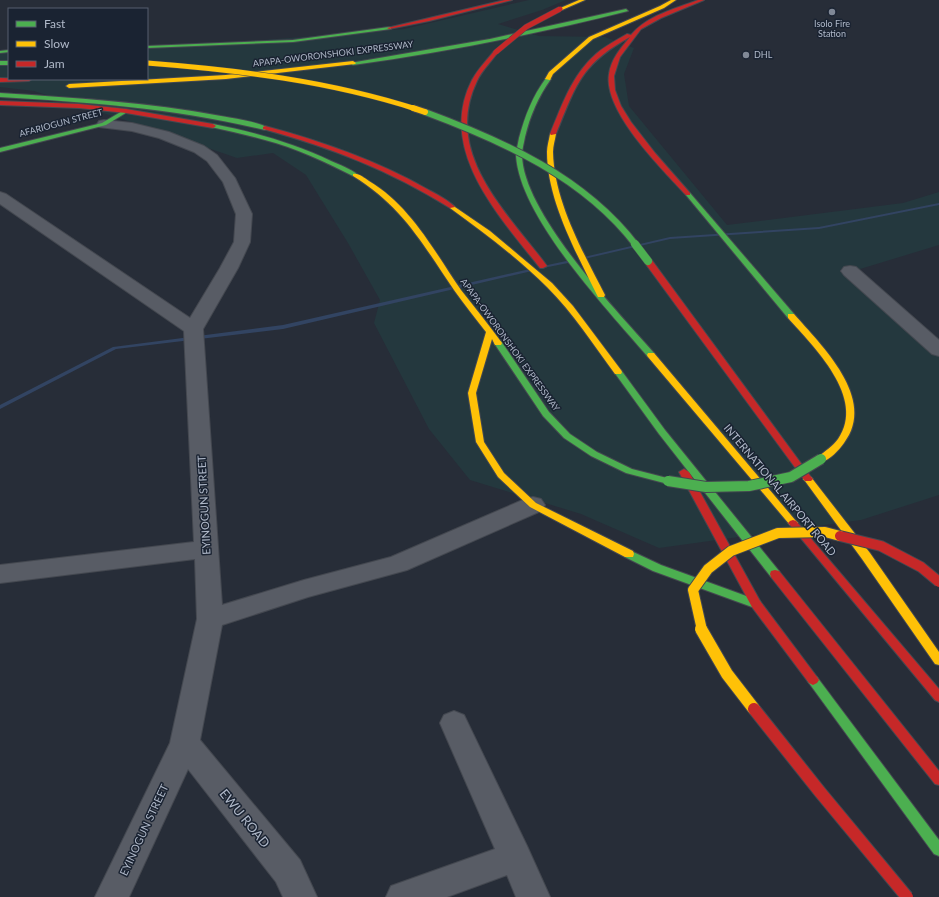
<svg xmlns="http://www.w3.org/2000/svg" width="939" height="897" viewBox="0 0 939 897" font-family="Lato,sans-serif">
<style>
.green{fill:#24383e}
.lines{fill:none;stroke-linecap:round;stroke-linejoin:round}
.stream{fill:#324462;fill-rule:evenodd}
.street-casing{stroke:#444850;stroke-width:2}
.fast-casing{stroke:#444850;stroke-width:2}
.slow-casing{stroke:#444850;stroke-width:2}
.jam-casing{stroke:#444850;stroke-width:2}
.street{fill:#585c65;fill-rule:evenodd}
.fast{fill:#4caf50;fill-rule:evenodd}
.slow{fill:#ffc107;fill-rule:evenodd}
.jam{fill:#c62828;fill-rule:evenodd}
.fast-bridge-far2-casing{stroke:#444850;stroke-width:8;stroke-linecap:butt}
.fast-bridge-far1-casing{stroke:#444850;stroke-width:9;stroke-linecap:butt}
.fast-bridge-casing{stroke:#444850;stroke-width:12;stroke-linecap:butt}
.slow-bridge-far3-casing{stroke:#444850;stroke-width:6;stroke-linecap:butt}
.slow-bridge-far2-casing{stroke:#444850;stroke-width:8;stroke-linecap:butt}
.slow-bridge-far1-casing{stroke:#444850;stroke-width:12;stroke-linecap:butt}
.slow-bridge-casing{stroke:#444850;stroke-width:14;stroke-linecap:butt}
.jam-bridge-far2-casing{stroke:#444850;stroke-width:6;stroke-linecap:butt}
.jam-bridge-far1-casing{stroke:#444850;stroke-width:12;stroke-linecap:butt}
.jam-bridge-casing{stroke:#444850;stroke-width:14;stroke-linecap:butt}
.fast-bridge-far2{stroke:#4caf50;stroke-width:6}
.fast-bridge-far1{stroke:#4caf50;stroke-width:8}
.fast-bridge{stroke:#4caf50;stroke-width:10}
.slow-bridge-far3{stroke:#ffc107;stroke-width:5}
.slow-bridge-far2{stroke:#ffc107;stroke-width:6}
.slow-bridge-far1{stroke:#ffc107;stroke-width:10}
.slow-bridge{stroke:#ffc107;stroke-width:12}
.jam-bridge-far2{stroke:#c62828;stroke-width:5}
.jam-bridge-far1{stroke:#c62828;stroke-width:10}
.jam-bridge{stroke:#c62828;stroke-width:12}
.poi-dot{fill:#808896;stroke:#1a2332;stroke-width:1.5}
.labels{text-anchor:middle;stroke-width:3;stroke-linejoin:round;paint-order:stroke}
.far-poi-label{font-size:9px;fill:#b0b9c9;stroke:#1a2332}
.far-street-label{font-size:9px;fill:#b0b9c9;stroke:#1a2332}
.street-label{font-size:11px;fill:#b0b9c9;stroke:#1a2332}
.near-street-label{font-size:13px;fill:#b0b9c9;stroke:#1a2332}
</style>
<rect width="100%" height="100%" fill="#272d38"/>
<polygon class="green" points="529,0 566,0 542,10 498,24 539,36 605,37 634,48 624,74 629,106 727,225 903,203 939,192 939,245 847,273 939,355 939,495 861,520 659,548 581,514 470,480 429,429 374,323 380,300 348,243 306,175 273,153 237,158 147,127 34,91 0,87 0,53 9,52 9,79 147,79 147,49 404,29"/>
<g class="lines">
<g class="stream">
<polygon points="939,203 939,205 819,229 670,239 584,259 582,258 584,257 670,237 819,227"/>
<polygon points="571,260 573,260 573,262 543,268 541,267 543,266"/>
<polygon points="530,269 532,269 532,271 283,329 116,349 0,409 0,405 113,347 283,325"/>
</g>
<g class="street-casing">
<g id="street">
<polygon points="104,120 132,123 169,132 204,146 217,155 235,178 252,214 250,242 238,268 203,329 222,605 304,580 391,557 525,499 533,497 541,499 545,505 541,511 407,570 308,597 222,625 200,740 300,860 317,897 283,897 276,882 188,769 129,897 95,897 170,743 197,619 195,559 0,583 0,565 194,542 184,331 0,204 0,192 6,194 190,318 220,268 234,242 236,214 223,182 207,161 194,152 159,138 132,131 99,127 97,124 99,121"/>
<polygon points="850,266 856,267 939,340 939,356 932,354 844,275 841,271 844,267"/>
<polygon points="454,711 464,715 527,846 550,897 516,897 507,875 447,897 386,897 391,886 495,849 440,723 444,715"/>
</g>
</g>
<g class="fast-casing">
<g id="fast">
<path d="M626,9l2,2c-91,23 -182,41 -275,54l-3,-2 140,-24z"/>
<polygon points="389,27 391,27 391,29 293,42 147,48 147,46 293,40"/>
<polygon points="9,50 9,52 0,53 0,51"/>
<rect x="0" y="61" width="9" height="4"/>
<path d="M546,78l5,1c-13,18 -21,37 -26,58 -1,6 -3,12 -3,18 1,58 94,155 132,198l1,2 -1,2h-6c-40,-47 -128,-139 -132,-201 0,-6 2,-12 3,-18 6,-22 13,-41 27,-60z"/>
<path d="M0,93c74,5 148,9 221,23 11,2 39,6 47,12l-3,2c-87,-21 -176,-28 -265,-33z"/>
<polygon points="124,110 129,111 106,125 0,152 0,148 102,123"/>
<path d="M213,124c41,8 80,19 118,37 9,4 20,8 27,14l-5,1c-28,-14 -57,-28 -88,-36 -18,-5 -36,-9 -54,-13v-2z"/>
<polygon points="686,193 690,193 794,314 794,318 788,318 686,195"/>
<polygon points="495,341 501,341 549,412 570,434 597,452 632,469 671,479 673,481 671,483 668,484 626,473 591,456 564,438 543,416 494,343"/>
<polygon points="615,370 621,370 665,430 779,571 780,574 779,577 771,577 659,434 614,372"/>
<polygon points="629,550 661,565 760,601 761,604 760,607 756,608 752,607 653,571 625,557 624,554 625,551"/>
<polygon points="813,675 817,677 939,840 939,856 934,854 809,683 807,680 809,677"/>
</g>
</g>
<g class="slow-casing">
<g id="slow">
<polygon points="579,0 585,0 562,10 558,9"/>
<polygon points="671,0 676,0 664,8 593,39 553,74 550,80 545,79 549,72 589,37 660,6"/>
<polygon points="353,61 356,63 355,64 226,79 69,88 66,86 69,84 226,75"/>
<path d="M553,132l3,2c-1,6 -3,12 -3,18 1,49 30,100 52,143l-1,2h-6l-1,-2c-21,-43 -50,-95 -50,-143 0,-6 2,-12 3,-18z"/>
<path d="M353,174c6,-1 11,4 16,7 42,25 65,70 92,109 14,18 28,35 41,53l-1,2h-6l-3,-6 -16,54 8,49 20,31 32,30 97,48 1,3 -1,3h-8l-95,-50 -32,-30 -22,-35 -8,-49 18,-61c-11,-14 -22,-28 -32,-42 -32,-47 -51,-83 -101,-114z"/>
<path d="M452,205l38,26 62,52 21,23 48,64 1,2 -1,2h-6c-22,-30 -42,-61 -68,-87 -29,-29 -64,-55 -97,-79v-2z"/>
<path d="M788,314h6c27,31 84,85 50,129 -5,7 -14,17 -23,19l-5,-3 2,-2c7,-6 15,-11 20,-18 29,-41 -25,-93 -50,-121z"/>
<polygon points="648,353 654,353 796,521 798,523 796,525 790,525 648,357 647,355"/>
<polygon points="808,476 811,477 870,553 939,652 939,665 935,664 862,559 805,481 803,479 805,477"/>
</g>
</g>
<g class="jam-casing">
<g id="jam">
<polygon points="505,0 512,0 429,21 389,29 387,28"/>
<path d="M698,0h6l-43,18 -20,11 -21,28 -6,19 1,14 6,16 10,16 24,31 35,40v2h-4c-24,-26 -83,-84 -77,-121 2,-15 12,-26 21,-37 -49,27 -54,48 -74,97l-5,1 -1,-1c12,-29 22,-59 46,-80 9,-8 21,-14 31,-20l4,1c17,-20 44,-26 67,-35z"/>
<path d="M494,51l4,1c-7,10 -16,18 -21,29 -35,73 31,132 70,185l-4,2h-3c-40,-51 -104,-118 -68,-188 6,-11 15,-20 22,-29z"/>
<polygon points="0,78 32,79 29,81 0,82"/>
<polygon points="0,101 79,104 126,109 213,124 216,126 213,128 126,113 79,108 0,105"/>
<path d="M265,126c56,15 111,34 162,63 9,5 21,11 28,18l-5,1c-61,-38 -118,-60 -187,-79v-2z"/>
<polygon points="645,259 651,259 811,477 813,479 811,481 805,481 645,263"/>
<polygon points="684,469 689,472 760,601 817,677 819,680 817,683 813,685 809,683 752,607 679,472"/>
<polygon points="793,520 796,521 939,689 939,702 935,700 790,525 788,523 790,521"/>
<polygon points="775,570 779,571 939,771 939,785 935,784 771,577 770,574 771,571"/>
</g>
</g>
<use href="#street" class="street"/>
<use href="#fast" class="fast"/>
<use href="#slow" class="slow"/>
<use href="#jam" class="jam"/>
<g class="fast-bridge-far2-casing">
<path id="fast-bridge-far2" d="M425,112c78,29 159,65 211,133"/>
</g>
<g class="fast-bridge-far1-casing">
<polyline id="fast-bridge-far1" points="635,244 648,261"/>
</g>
<g class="fast-bridge-casing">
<polyline id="fast-bridge" points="668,481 706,487 749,486 791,477 821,459"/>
</g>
<g class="slow-bridge-far3-casing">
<path id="slow-bridge-far3" d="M147,63c91,7 182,18 269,46"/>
</g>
<g class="slow-bridge-far2-casing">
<polyline id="slow-bridge-far2" points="413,108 425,112"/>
</g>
<g class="slow-bridge-far1-casing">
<polyline id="slow-bridge-far1" points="702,630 693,590 708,569 731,551 778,533 825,532 840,536"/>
</g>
<g class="slow-bridge-casing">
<polyline id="slow-bridge" points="701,629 727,674 754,709"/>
</g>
<g class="jam-bridge-far2-casing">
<polyline id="jam-bridge-far2" points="496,52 526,27 560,9"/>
</g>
<g class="jam-bridge-far1-casing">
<polyline id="jam-bridge-far1" points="840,536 881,546 921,567 939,582"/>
</g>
<g class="jam-bridge-casing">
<polyline id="jam-bridge" points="754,709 820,792 907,897"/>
</g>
<use href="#fast-bridge-far2" class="fast-bridge-far2"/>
<use href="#fast-bridge-far1" class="fast-bridge-far1"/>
<use href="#fast-bridge" class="fast-bridge"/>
<use href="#slow-bridge-far3" class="slow-bridge-far3"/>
<use href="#slow-bridge-far2" class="slow-bridge-far2"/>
<use href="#slow-bridge-far1" class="slow-bridge-far1"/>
<use href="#slow-bridge" class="slow-bridge"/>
<use href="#jam-bridge-far2" class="jam-bridge-far2"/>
<use href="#jam-bridge-far1" class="jam-bridge-far1"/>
<use href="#jam-bridge" class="jam-bridge"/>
</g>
<g class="poi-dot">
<circle cx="832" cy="12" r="4"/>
<circle cx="746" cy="55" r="4"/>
</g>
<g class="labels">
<g class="far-poi-label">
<text x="832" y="27">Isolo Fire<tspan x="832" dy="10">Station</tspan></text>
<text x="754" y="58" text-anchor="start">DHL</text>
</g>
<g class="far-street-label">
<text transform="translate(333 54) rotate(-7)" y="3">APAPA-OWORONSHOKI EXPRESSWAY</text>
<text transform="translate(61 123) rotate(-15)" y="3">AFARIOGUN STREET</text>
<text transform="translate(510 345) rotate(54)" y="3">APAPA-OWORONSHOKI EXPRESSWAY</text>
</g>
<g class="street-label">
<text transform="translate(780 490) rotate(50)" y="4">INTERNATIONAL AIRPORT ROAD</text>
<text transform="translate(204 505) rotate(-93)" y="4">EYINOGUN STREET</text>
<text transform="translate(144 830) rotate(-65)" y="4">EYINOGUN STREET</text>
</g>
<g class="near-street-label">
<text transform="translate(245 818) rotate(51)" y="5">EWU ROAD</text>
</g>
</g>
<rect x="8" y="8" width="140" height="72" fill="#1a2332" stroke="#565f6e"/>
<rect x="16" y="21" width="20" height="6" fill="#4caf50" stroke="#565f6e"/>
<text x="44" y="28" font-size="12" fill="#b0b9c9">Fast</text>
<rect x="16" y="41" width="20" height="6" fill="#ffc107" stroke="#565f6e"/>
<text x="44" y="48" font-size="12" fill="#b0b9c9">Slow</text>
<rect x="16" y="61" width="20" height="6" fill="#c62828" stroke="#565f6e"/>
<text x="44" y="68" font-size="12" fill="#b0b9c9">Jam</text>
</svg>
